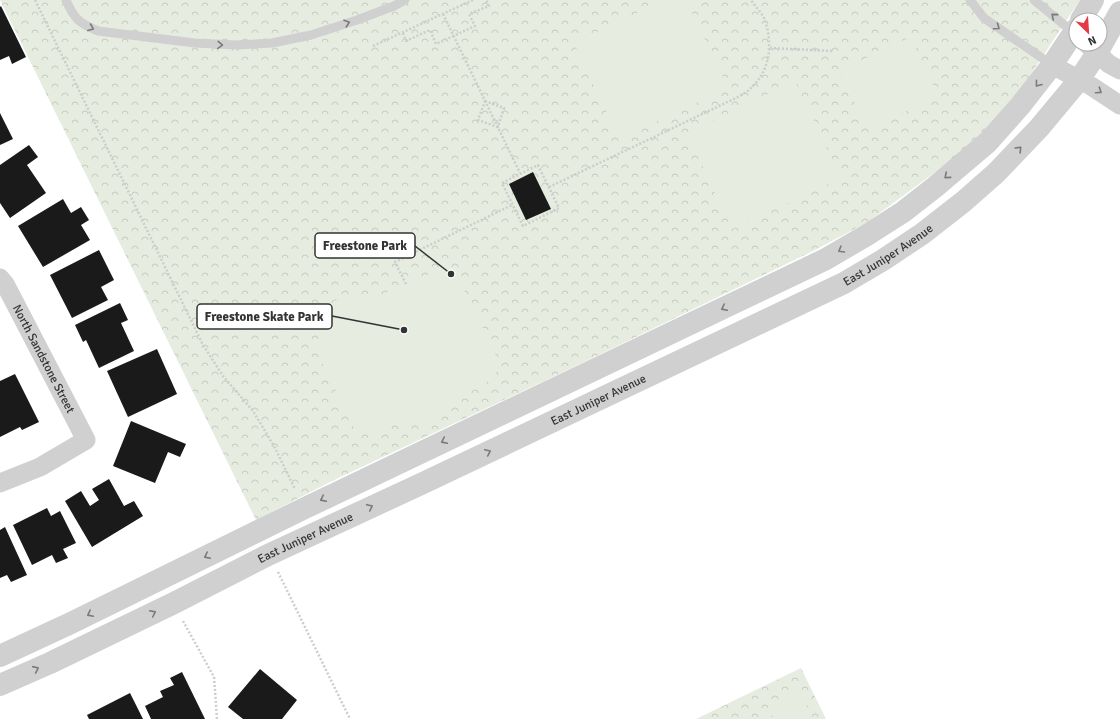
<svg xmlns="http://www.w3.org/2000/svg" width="1120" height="719" viewBox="0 0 1120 719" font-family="Signika,sans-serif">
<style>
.park{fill:url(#park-crowns)}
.pitch{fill:#e6ecdf}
.building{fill:#1a1a1a}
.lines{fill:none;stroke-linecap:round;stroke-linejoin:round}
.path{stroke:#cdcdcd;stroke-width:2.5;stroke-dasharray:2 2;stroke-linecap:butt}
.service{stroke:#d0d0d0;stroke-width:9}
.minor{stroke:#d0d0d0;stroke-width:19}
.tertiary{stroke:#d0d0d0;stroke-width:22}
.oneway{stroke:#7a7a7a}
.labels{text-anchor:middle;stroke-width:4;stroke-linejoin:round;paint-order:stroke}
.street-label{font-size:12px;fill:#333;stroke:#fff}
.leader{fill:none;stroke:#333;stroke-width:1.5}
.callout-dot{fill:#333;stroke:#fff;stroke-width:1.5}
.callout{fill:#fff;stroke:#333;stroke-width:1.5}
.callout-label{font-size:13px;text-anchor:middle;font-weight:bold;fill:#333}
</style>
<defs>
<pattern id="park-crowns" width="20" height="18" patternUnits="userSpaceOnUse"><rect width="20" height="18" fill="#e6ecdf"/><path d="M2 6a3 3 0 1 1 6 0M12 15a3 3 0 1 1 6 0" fill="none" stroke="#c6cbc0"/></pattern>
</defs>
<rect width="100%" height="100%" fill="#fff"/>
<g class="park">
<polygon points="0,0 1080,0 1019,92 977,139 930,176 866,223 813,251 582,363 332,481 256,520"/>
<polygon points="801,668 826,719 696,719"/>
</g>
<g class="pitch">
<polygon points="664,0 686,0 728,88 619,139 574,43"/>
<polygon points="911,37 938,96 868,130 839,71"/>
<polygon points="795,81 841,178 732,229 687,133"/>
<polygon points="441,271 449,272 458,278 495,352 497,366 496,373 484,385 442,405 438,412 430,420 421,424 408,426 400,419 372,433 359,433 353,426 318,354 332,307 335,301 345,297 352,295 368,301 420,277"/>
<polygon points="799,689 813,719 774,719 767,704"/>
</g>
<g class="building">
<polygon points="1,6 26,57 12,64 9,56 0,60 0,7"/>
<polygon points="0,113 13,139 0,145"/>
<polygon points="29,145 38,157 27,165 46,193 10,218 0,203 0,165"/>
<polygon points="533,172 551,209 526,220 509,184"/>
<polygon points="63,199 71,213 81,207 89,220 81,225 90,240 43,267 18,226"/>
<polygon points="99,250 114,280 101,287 108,300 72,318 50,275"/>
<polygon points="120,303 128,320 121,323 134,351 99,368 86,340 83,342 75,325"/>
<polygon points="157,349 177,394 128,417 107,371"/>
<polygon points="15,374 39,422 22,430 20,427 0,437 0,381"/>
<polygon points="131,421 186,444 180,457 168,452 155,483 113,466"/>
<polygon points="109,479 124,506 134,501 143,516 92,547 65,501 81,491 90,506 99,500 92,489"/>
<polygon points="47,508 51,516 60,511 76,543 63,549 68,558 56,563 52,555 32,565 13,525"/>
<polygon points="5,527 27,575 11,582 7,575 0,578 0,530"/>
<polygon points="260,669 297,700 282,719 243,719 228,707"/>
<polygon points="182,672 205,719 151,719 145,706 163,697 160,691 174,685 170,678"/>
<polygon points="130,693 143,719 89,719 87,715"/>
</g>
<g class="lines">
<g class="path">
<polyline points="35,0 203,345 223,376 253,411 274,446 295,489"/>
<polyline points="443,14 520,173"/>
<polyline points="403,33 406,41 430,30 436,44 475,26 469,14 489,6 486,0"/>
<polyline points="373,46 473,0"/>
<polyline points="770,48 833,51"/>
<polygon points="485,101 504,108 498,127 478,120"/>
<polygon points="538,165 559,208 523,226 502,183"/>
<path d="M549,187l189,-90c4,-3 10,-5 13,-9 20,-18 22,-46 13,-70 -3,-6 -9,-12 -13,-18"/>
<polyline points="406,284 395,262 512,205"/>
<polyline points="278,572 350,719"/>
<polyline points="183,621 214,677 217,719"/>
</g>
<g class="service">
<path d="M66,0c8,19 13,23 32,31l97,12 41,2 36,-2 39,-8 46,-15 37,-14 11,-6"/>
<polyline points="970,0 984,18 1052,65"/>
<polyline points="1034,0 1074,33"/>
</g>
<g class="minor">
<polyline points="1087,44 1109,64 1120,70"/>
<polyline points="1052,65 1091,86 1120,105"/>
<path id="s1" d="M0,278l5,6 81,156 -46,27 -40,16"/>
</g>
<g class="tertiary">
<polyline points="1081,20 1093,0"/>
<polyline points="0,656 71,623 305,508 826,259 867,235 903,212 935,187 988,142 1020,106 1052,65 1076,29"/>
<path id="s2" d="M0,685l50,-22 124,-60 94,-48 153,-71 423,-201 39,-23 39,-26 41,-32 33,-29 43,-45 40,-48 18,-27 23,-41"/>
</g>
</g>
<defs><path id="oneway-chevron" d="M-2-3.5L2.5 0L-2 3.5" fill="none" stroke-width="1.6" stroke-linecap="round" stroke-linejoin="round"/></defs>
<g class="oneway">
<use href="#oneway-chevron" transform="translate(1054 16) rotate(-140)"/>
<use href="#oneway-chevron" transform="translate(347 23) rotate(-19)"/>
<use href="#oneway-chevron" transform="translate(997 27) rotate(35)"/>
<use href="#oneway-chevron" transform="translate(91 28) rotate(22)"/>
<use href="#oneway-chevron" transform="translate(220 45) rotate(3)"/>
<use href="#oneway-chevron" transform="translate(1038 84) rotate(128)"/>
<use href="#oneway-chevron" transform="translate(1099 91) rotate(34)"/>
<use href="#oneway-chevron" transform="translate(1019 149) rotate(-46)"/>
<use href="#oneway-chevron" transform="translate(947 176) rotate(140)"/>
<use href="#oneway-chevron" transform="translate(841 250) rotate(150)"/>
<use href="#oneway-chevron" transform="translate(724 308) rotate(154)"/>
<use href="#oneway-chevron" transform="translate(444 441) rotate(154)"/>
<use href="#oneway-chevron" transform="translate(488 452) rotate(-25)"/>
<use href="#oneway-chevron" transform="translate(323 499) rotate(154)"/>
<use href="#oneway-chevron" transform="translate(370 507) rotate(-25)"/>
<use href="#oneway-chevron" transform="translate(207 556) rotate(154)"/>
<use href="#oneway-chevron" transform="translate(153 613) rotate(-26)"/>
<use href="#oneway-chevron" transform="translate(90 614) rotate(153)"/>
<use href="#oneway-chevron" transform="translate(36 669) rotate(-24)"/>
</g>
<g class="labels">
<g class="street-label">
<text dy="4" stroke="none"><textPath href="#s2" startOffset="987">East Juniper Avenue</textPath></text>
<text dy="4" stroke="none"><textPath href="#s1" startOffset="92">North Sandstone Street</textPath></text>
<text dy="4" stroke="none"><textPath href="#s2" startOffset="663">East Juniper Avenue</textPath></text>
<text dy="4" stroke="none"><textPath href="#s2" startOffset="339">East Juniper Avenue</textPath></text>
</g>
</g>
<path class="leader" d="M451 274L415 246M404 330L332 316"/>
<g class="callout-dot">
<circle cx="451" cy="274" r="4"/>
<circle cx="404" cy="330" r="4"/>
</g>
<g class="callout">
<rect x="315" y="233" width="100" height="25" rx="4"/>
<rect x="197" y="304" width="135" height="25" rx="4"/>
</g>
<g class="callout-label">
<text x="365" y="250">Freestone Park</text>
<text x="264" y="321">Freestone Skate Park</text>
</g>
<g transform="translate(1088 32) rotate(155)"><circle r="19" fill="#ffffff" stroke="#adadad"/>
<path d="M0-3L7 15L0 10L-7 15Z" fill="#e63946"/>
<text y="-6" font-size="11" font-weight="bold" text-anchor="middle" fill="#333333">N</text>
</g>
</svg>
